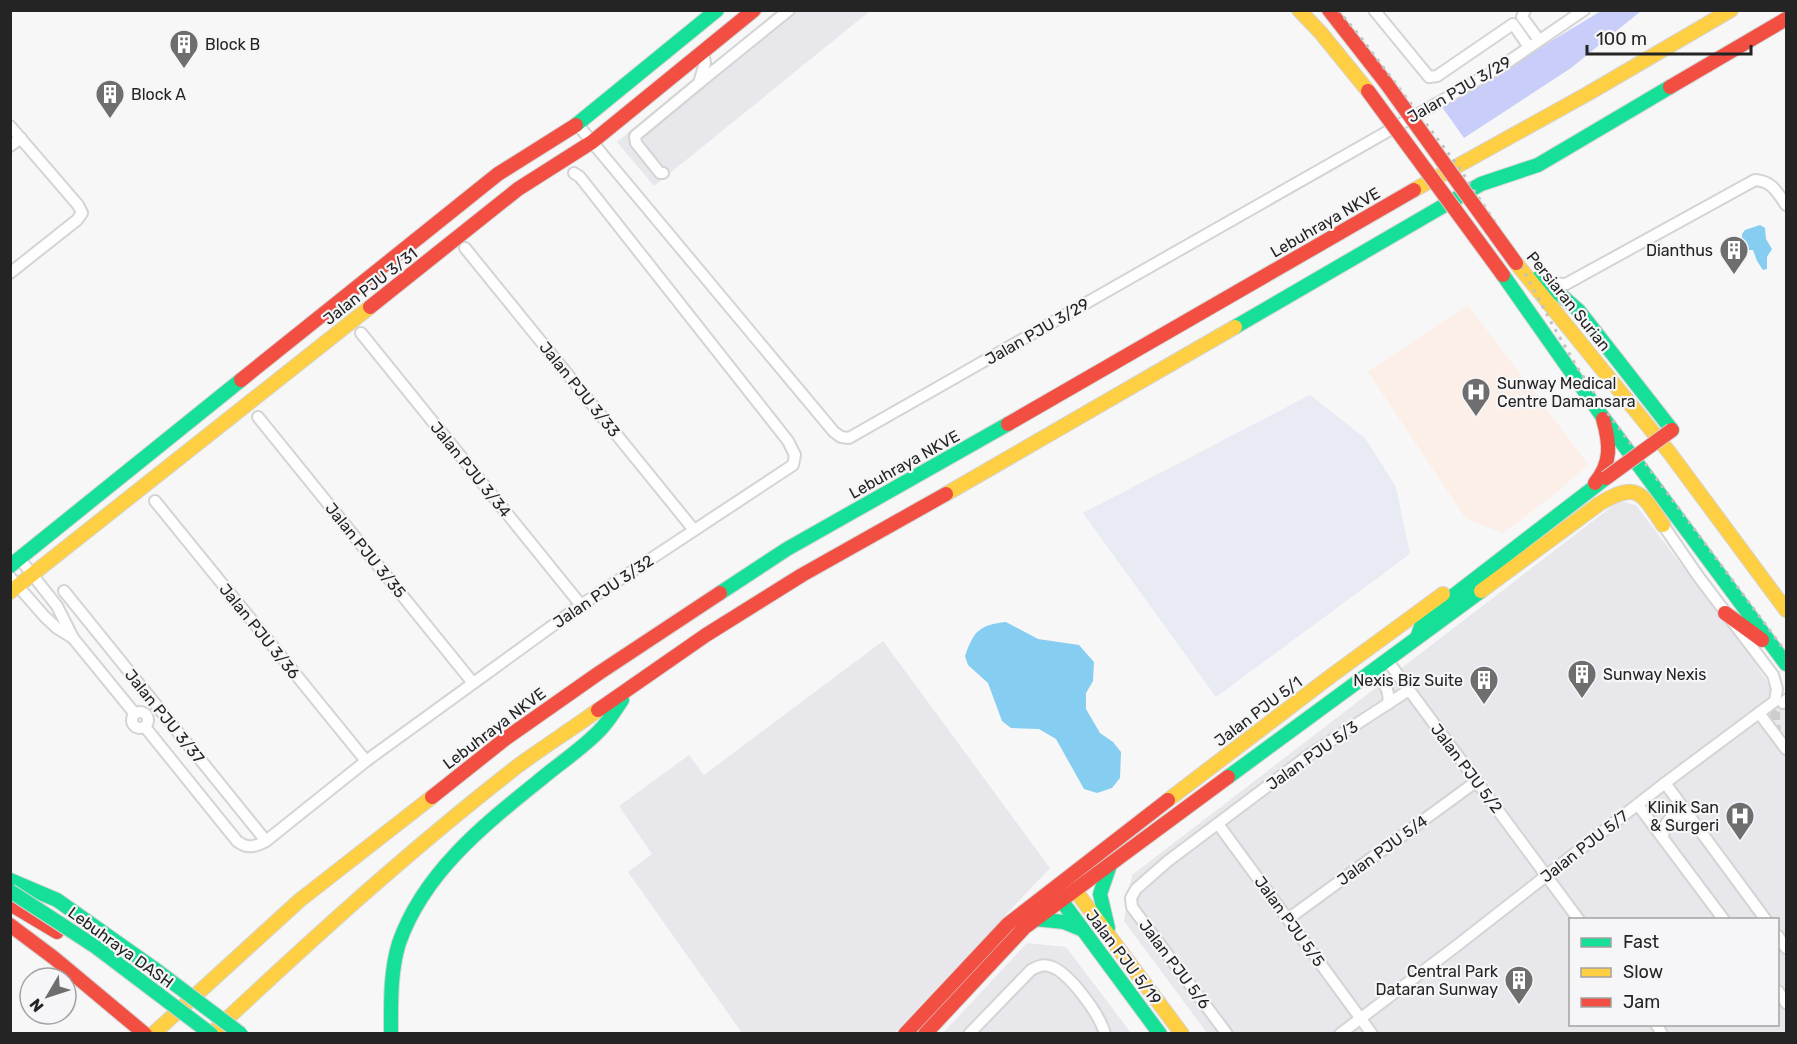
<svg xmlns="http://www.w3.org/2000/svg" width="1797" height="1044" viewBox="0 0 1797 1044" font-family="Rubik,sans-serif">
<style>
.built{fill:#e7e7ec;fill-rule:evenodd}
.medical{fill:#fbefe7}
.green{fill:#e9ebf4}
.forest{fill:#c8cdfa}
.water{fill:#86cef1}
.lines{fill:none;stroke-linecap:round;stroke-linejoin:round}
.street-tunnel{stroke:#cdcdcd;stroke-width:10;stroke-dasharray:10 5;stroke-linecap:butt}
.street-casing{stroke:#d4d4d4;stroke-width:14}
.fast-casing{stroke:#d4d4d4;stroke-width:16}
.slow-casing{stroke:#d4d4d4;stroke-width:16}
.jam-casing{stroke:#d4d4d4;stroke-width:16}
.street{stroke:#fefefe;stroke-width:10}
.fast{stroke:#16e098;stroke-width:14}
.slow{stroke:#ffcf43;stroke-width:14}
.jam{stroke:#f24e42;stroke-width:14}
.rail{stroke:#c1c1c1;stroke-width:3;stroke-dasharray:3 6;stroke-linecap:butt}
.fast-bridge-casing{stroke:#d4d4d4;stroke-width:16;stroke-linecap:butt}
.jam-bridge-casing{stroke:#d4d4d4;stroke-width:16;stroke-linecap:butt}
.fast-bridge{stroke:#16e098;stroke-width:14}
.jam-bridge{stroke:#f24e42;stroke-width:14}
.labels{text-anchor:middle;stroke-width:4.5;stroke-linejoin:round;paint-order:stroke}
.poi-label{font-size:16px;fill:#242424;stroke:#f6f6f8;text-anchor:start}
.street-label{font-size:16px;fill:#242424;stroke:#f6f6f8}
</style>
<rect width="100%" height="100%" fill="#f7f7f7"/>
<g class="built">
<polygon points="776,11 870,11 654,186 617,142"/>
<path d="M1619,501l17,4 112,148 38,56v324h-579l-83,-112 8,-46zM1570,920h208v104h-208z"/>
<polygon points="883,641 1050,868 894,1033 742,1033 628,872 652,854 619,806 689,755 704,775"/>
<polygon points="1027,943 1066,947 1131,1033 942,1034"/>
</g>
<polygon class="medical" points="1468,305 1588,464 1560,490 1503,533 1466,519 1368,372"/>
<polygon class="green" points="1310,395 1365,438 1396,487 1410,554 1216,697 1083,513"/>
<polygon class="forest" points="1601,11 1641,11 1571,68 1464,138 1442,107"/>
<g class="water">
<polygon points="1760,225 1765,228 1766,239 1772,249 1767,257 1767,269 1763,270 1757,261 1753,250 1748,250 1742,241 1742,234 1745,230"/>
<path d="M1006,622l32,17 41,6 15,17 -1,19 -7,12v16l14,24 13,9 8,10 -1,26 -8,10 -15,5 -13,-4 -28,-50 -17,-10 -28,-1 -9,-7 -14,-38 -20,-18 -3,-9c9,-26 15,-31 41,-34z"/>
</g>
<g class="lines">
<polyline class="street-tunnel" points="1776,735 1775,712 1783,703"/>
<g class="street-casing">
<g id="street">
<polyline points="1374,10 1429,77 1437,76 1513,24 1529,47"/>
<polyline points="1525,10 1522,17 1539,40"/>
<polyline points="700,82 789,10"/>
<polyline points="577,124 834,432 841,437 849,438 1499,68 1584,10"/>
<polyline points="10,126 78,205 82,213 77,220 10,273"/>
<polyline points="10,146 21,138"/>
<polyline points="663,173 660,173 636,143 635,136 699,83 705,63 703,52"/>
<polyline points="465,248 694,530"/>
<path d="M1546,283l20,1 189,-104c17,1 22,12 31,25"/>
<polyline points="361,333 581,605"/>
<polyline points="258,417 473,683"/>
<polyline points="155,501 366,761"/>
<polyline points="20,559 57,606 73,638"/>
<polyline points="10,577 45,617 57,628 73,638 135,714"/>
<polyline points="64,591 266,841"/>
<polyline points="1387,660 1579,920"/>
<path d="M1374,671c8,10 17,19 14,33"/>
<polyline points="1783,703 1786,700"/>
<circle cx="140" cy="720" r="8"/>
<polyline points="1759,713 1786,749"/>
<path d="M145,727l92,114c10,8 18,6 29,0l100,-80 215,-156 212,-140 2,-10 -7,-14 -208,-264 -6,-4"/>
<polyline points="1665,783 1766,920"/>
<polyline points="1638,805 1724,920"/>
<polyline points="1218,824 1372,1034"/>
<path d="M1663,838c1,-13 3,-19 16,-24l12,6"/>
<polyline points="1288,919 1477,781"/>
<polyline points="1778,936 1786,948"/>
<polyline points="1778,991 1786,1003"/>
<polyline points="1656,1024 1662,1034"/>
<path d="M969,1034l62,-64c6,-3 11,-6 18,-4 19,4 51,49 56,68"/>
<polyline points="1227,1034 1132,907 1131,898 1136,889 1168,861 1309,755 1409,690"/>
<polyline points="1340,1034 1455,947 1665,783 1775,701 1777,689 1773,675 1698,576 1663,525"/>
</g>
</g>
<g class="fast-casing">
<g id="fast">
<polyline points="576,125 717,10"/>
<polyline points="1503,275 1602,416 1786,664"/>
<polyline points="1537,279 1562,296 1579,311 1672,430"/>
<polyline points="1235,327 1481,184 1538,165 1670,87"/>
<polyline points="10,566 241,380"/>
<polyline points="720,593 787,549 1008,424"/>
<polyline points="1417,638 1423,621 1436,609 1606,478"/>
<polyline points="1228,777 1481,591"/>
<polyline points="10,880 57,900 156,970"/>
<polyline points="1061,900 1160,1034"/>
<polyline points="1035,919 1064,922 1081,929"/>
<polyline points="1108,928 1100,894 1110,865"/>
<path d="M391,1034c0,-30 -1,-62 8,-91 25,-71 85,-118 142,-164 19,-16 42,-31 59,-49 9,-9 15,-20 22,-30"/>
</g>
</g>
<g class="slow-casing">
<g id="slow">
<polyline points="1299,10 1321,33 1368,91"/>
<polyline points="1414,190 1589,93 1731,10"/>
<polyline points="1516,263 1669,452 1786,610"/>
<polyline points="946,494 1235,327"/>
<path d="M1481,591l118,-87c38,-23 42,-12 64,21"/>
<polyline points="10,592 370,307"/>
<polyline points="1168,800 1331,676 1443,594"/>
<polyline points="1067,886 1075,890 1182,1034"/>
<path d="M213,1032c99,-93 199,-184 306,-267 26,-19 53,-36 79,-55"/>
<polyline points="153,1034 300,900 432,797"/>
</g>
</g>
<g class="jam-casing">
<g id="jam">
<polyline points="1329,10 1386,83"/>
<polyline points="1670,87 1786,19"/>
<polyline points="370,307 518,189 592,142 754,10"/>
<polyline points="241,380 498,174 576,125"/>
<polyline points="1008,424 1414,190"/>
<path d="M1595,483c17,-20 15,-40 8,-64"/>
<polyline points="1725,613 1762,640"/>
<polyline points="598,710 706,635 802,575 946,494"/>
<polyline points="432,797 505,739 599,673 720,593"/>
<polyline points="10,904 57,932"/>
<polyline points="10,925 54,958 145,1034"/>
<polyline points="905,1034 1008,924 1168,800"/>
<polyline points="925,1034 1025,927 1228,777"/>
</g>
</g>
<use href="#street" class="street"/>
<use href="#fast" class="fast"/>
<use href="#slow" class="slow"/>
<use href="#jam" class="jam"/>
<polyline class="rail" points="1338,10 1359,35 1458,166 1509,243 1552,324 1577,367 1606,411 1786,652"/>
<g class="fast-bridge-casing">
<g id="fast-bridge">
<polyline points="10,891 96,947 211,1034"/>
<polyline points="156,970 241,1034"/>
</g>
</g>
<g class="jam-bridge-casing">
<g id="jam-bridge">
<polyline points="1386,83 1516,263"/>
<polyline points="1368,91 1503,275"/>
<polyline points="1606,478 1672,430"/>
</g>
</g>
<use href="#fast-bridge" class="fast-bridge"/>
<use href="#jam-bridge" class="jam-bridge"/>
</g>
<defs>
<g id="building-pin" transform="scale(1.5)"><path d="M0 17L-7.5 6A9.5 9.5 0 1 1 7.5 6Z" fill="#6e6e6e" stroke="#f6f6f8"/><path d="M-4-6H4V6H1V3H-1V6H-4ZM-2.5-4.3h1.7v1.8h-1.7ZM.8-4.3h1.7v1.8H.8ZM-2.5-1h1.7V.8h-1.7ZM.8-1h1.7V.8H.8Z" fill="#fff"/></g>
<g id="hospital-pin" transform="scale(1.5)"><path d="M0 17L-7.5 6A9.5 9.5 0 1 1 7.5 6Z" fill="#6e6e6e" stroke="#f6f6f8"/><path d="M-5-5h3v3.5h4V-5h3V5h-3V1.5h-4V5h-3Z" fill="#fff"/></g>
</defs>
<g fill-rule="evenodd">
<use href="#building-pin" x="184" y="44"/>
<use href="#building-pin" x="110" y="94"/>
<use href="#building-pin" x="1734" y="250"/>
<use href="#hospital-pin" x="1476" y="392"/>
<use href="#building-pin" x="1582" y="674"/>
<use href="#building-pin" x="1484" y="680"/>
<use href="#hospital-pin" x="1740" y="816"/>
<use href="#building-pin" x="1519" y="980"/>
</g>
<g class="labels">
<g class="poi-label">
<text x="205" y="50">Block B</text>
<text x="131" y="100">Block A</text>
<text x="1713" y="256" text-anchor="end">Dianthus</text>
<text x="1497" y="389">Sunway Medical<tspan x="1497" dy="18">Centre Damansara</tspan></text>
<text x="1603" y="680">Sunway Nexis</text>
<text x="1463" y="686" text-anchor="end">Nexis Biz Suite</text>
<text x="1719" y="813" text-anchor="end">Klinik San<tspan x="1719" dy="18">&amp; Surgeri</tspan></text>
<text x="1498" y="977" text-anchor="end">Central Park<tspan x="1498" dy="18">Dataran Sunway</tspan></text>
</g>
<g class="street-label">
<text transform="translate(1459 89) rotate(-30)" y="6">Jalan PJU 3/29</text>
<text transform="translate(1325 222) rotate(-30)" y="6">Lebuhraya NKVE</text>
<text transform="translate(370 286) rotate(-38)" y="6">Jalan PJU 3/31</text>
<text transform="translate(1569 301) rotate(51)" y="6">Persiaran Surian</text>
<text transform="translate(1037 331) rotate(-30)" y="6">Jalan PJU 3/29</text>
<text transform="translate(580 389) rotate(51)" y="6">Jalan PJU 3/33</text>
<text transform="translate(904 464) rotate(-29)" y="6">Lebuhraya NKVE</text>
<text transform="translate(471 469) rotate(51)" y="6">Jalan PJU 3/34</text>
<text transform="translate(366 550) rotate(51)" y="6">Jalan PJU 3/35</text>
<text transform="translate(603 591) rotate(-34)" y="6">Jalan PJU 3/32</text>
<text transform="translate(260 631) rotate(51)" y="6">Jalan PJU 3/36</text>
<text transform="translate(1258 711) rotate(-37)" y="6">Jalan PJU 5/1</text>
<text transform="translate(165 716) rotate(51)" y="6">Jalan PJU 3/37</text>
<text transform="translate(494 728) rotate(-37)" y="6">Lebuhraya NKVE</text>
<text transform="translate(1312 755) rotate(-35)" y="6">Jalan PJU 5/3</text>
<text transform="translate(1467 768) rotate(53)" y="6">Jalan PJU 5/2</text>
<text transform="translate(1584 846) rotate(-38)" y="6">Jalan PJU 5/7</text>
<text transform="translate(1382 850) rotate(-36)" y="6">Jalan PJU 5/4</text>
<text transform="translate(1290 921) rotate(54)" y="6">Jalan PJU 5/5</text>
<text transform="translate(121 947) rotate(36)" y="6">Lebuhraya DASH</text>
<text transform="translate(1124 957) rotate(53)" y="6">Jalan PJU 5/19</text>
<text transform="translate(1175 964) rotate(53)" y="6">Jalan PJU 5/6</text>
</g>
</g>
<rect width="1797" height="1044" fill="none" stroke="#242424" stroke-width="24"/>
<rect x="1569" y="918" width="210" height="108" fill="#f6f6f8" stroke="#a2a2a3" stroke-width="1.5"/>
<rect x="1581" y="938" width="30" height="9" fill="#16e098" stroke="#a2a2a3" stroke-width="1.5"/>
<text x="1623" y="948" font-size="18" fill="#242424">Fast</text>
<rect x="1581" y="968" width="30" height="9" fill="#ffcf43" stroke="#a2a2a3" stroke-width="1.5"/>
<text x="1623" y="978" font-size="18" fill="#242424">Slow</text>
<rect x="1581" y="998" width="30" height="9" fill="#f24e42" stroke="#a2a2a3" stroke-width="1.5"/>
<text x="1623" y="1008" font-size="18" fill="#242424">Jam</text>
<g transform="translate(48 996) rotate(231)"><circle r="28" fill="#f6f6f8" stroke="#a2a2a3" stroke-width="1.5"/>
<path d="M0-4.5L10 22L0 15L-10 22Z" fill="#6e6e6e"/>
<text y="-9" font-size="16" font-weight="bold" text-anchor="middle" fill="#242424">N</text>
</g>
<path d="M1587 45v9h164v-9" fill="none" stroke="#242424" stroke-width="3"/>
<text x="1596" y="45" font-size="18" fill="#242424" stroke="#f6f6f8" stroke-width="4.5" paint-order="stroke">100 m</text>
</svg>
